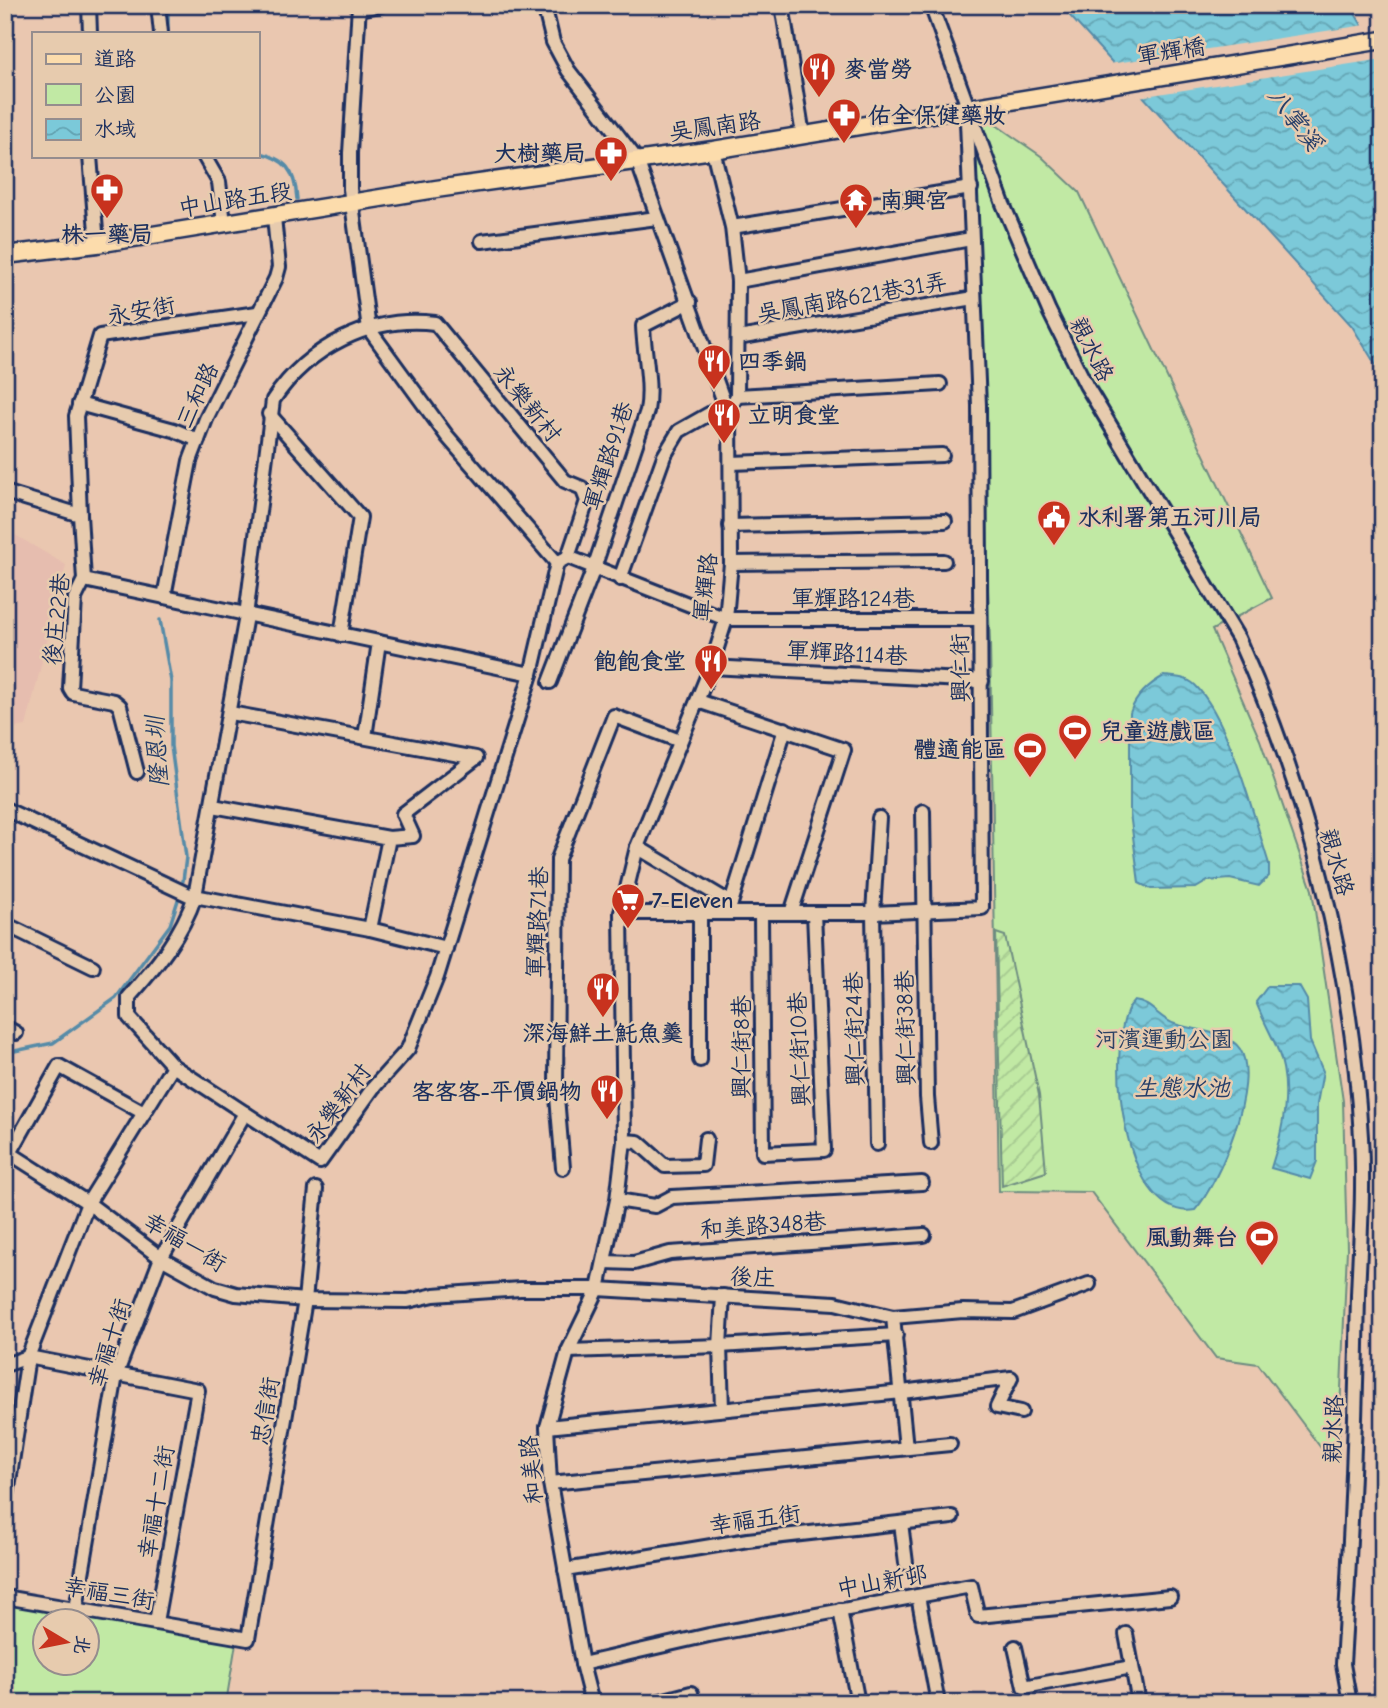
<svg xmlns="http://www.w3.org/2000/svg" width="1388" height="1708" viewBox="0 0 1388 1708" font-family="'Comic Neue','LXGW WenKai TC',sans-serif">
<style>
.built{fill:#e6bdaf}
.park{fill:#c1e9a4;stroke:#6e8c81;stroke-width:2;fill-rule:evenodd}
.garden{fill:url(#garden-furrows);stroke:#6e8c81;stroke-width:2}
.water{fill:url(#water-waves);stroke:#558ba8;stroke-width:2}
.pier{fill:#eac7b0}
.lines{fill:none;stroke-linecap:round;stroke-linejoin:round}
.stream{stroke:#558ba8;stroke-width:3.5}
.minor-casing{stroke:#1b2f5e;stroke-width:18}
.major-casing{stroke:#1b2f5e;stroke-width:21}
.minor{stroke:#e7cbae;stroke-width:12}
.major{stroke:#fcdcac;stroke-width:16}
.labels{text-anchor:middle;stroke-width:5;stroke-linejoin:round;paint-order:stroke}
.street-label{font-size:23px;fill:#1b2f5e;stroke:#e7cbae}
.poi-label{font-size:23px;font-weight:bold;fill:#1b2f5e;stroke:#e7cbae;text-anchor:start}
.park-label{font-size:23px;fill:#2c4265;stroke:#e7cbae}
.water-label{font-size:24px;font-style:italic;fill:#253e6a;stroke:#e7cbae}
</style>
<defs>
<pattern id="garden-furrows" width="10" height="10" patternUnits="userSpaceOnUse" patternTransform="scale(1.75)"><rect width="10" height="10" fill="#c1e9a4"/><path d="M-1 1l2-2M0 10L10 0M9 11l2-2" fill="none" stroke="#a5c890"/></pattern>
<pattern id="water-waves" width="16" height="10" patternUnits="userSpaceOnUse" patternTransform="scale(1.75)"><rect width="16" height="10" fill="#7bc9d9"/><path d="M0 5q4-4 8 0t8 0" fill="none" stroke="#64a4b3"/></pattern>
</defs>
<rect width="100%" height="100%" fill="#eac7b0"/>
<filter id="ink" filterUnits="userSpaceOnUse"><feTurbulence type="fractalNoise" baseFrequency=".0143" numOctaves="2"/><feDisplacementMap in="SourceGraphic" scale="14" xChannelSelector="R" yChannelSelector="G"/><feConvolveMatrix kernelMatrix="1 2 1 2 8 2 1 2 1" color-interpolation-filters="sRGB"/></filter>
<g filter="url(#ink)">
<polygon class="built" points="5,529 66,565 26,726 5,729"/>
<g class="park">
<polygon points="989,120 1041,156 1079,192 1272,598 1212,630 1260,740 1312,890 1343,1101 1347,1249 1338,1459 1330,1460 1258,1364 1216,1358 1091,1192 999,1191 990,642 970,124"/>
<path d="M5,1604l231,39 -10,60h-221zM46,1620h42v42h-42z"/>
</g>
<polygon class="garden" points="996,933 1005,936 1039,1095 1046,1172 1002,1186"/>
<g class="water">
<polygon points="1060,5 1350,5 1383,61 1383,377 1352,326"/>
<path d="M1164,676c11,1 22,1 31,9 34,33 59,132 74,179v12l-10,10 -29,-7 -22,2 -12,7 -45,1 -12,-6 -9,-70v-100c5,-16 19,-29 34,-37z"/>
<path d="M1268,986h31l8,14 3,41 13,30 -6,33v57l-7,18 -39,-11c12,-37 22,-82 6,-120 -7,-16 -15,-30 -21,-46z"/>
<path d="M1134,1001c17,1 25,18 41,23 18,6 54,8 65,25 21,33 -21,135 -45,161 -76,13 -92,-179 -61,-209z"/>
</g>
<polygon class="pier" points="1365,25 1383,59 1139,97 1109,64"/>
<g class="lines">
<g class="stream">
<polyline points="168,5 168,33"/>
<path d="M257,152c29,7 38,18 40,47"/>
<polyline points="160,620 171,681 171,746 186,857 183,881"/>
<polyline points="5,1053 53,1043 116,998 170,925 178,900"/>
</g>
<g class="minor-casing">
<g id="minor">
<polyline points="89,5 90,33"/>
<polyline points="158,5 161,33"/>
<polyline points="359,5 350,153 350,189 369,329 447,436 557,563"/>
<polyline points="544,5 553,42 568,70 637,160 725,405 730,408 731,563 726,619 711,667 637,847 621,913 624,1141 617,1200 598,1289 568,1351 547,1427 550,1483 582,1664 592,1703"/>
<polyline points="782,5 803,135"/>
<path d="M931,5l72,199 46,107 37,74 152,253c70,155 114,329 123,499 3,52 -1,106 -3,158 -2,123 -7,247 -15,369l7,39"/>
<polyline points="360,9 380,5"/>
<polyline points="713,150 732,227 738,281 737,396 730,408"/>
<polyline points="90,156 97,244"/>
<polyline points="204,156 219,182 224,223"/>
<polyline points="732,227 971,188"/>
<polyline points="482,241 657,218"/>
<polyline points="738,281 971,239"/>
<polyline points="738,338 974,298"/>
<polyline points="737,396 940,384"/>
<polyline points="79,404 174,430 198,440"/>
<polyline points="269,414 360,517 341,635"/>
<polyline points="731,463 942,455"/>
<polyline points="5,492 80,515 84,580 75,598 70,688 73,693 114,701 120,706 137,772"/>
<polyline points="80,515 76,416 100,336 257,313"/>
<polyline points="730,526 945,521"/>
<polyline points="568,557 726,619 979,619"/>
<polyline points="731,563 944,561"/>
<polyline points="620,579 664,456 679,431 725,405"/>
<polyline points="84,580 531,674"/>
<polyline points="164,597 190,461 206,419 276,278 279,267 274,217"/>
<polyline points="711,667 982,681"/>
<path d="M550,682l44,-114 53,-157c5,-27 -3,-57 -4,-85l47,-24"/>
<polyline points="698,701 844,750 791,913"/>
<polyline points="230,713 476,758 403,814 413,836 389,838 370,929"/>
<polyline points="365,737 379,642"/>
<polyline points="213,806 389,838"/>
<polyline points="5,809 189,895 370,929 446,948"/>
<polyline points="923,811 927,1097 931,1143"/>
<polyline points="637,847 731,903"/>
<polyline points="621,913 873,913 982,908 979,405 967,122"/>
<polyline points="700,913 700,1060"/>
<polyline points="728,913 785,729"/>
<polyline points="761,914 763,1153 824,1150 814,913"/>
<polyline points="5,924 93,967"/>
<polyline points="5,1027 16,1033"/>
<polyline points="624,1141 638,1142 665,1166 703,1165 706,1139"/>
<polyline points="877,1144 873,913 879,818"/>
<polyline points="5,1150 88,1203 161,1258 215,1288 236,1294 305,1300 408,1301 434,1295 520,1289 598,1289 835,1303 893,1317 963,1311 1013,1312 1089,1284"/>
<polyline points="5,1162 59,1066 144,1113"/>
<polyline points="563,1168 556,1085 558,859 614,716 680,741"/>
<polyline points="617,1200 655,1206 672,1197 922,1183"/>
<polyline points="605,1262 634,1263 670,1253 924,1235"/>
<polyline points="893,1317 906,1448"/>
<polyline points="568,1351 720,1346 896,1335"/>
<polyline points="5,1365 28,1357 198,1390 156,1622"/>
<polyline points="722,1409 720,1346 723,1296"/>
<polyline points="547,1427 902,1392 1011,1378 997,1407 1021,1412"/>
<polyline points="550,1483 950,1444"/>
<path d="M5,1508l23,-151 60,-154 85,-137 147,96 53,-74 35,-39 29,-72 94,-303 26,-111 11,-6 19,-56 -5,-13 -17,-7 -130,-158c-64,-8 -127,24 -162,77l-27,216 -51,280c-13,39 -39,71 -66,101v20l44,49"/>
<polyline points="901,1523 906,1563"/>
<polyline points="565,1570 748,1540 952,1517"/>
<polyline points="918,1596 938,1703"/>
<polyline points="5,1597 248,1639 305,1300 316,1189"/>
<polyline points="76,1609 116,1375 161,1258 245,1113"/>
<polyline points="840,1610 858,1703"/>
<polyline points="1126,1634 1139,1703"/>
<polyline points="1015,1647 1024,1687 1132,1667"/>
<polyline points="582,1664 709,1635 971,1586 978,1616 1170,1597"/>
<polyline points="653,1703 691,1693 693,1703"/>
</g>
</g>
<g class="major-casing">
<polyline id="major" points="5,255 97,244 436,189 713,150 1383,40"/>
</g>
<use href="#minor" class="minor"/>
<use href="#major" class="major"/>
</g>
</g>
<defs>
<g id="restaurant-pin" transform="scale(1.75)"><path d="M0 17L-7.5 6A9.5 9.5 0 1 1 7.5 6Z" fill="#c8321e" stroke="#e7cbae"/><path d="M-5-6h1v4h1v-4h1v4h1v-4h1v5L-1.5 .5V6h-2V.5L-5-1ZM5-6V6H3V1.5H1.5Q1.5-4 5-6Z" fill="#fff"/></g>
<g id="pharmacy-pin" transform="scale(1.75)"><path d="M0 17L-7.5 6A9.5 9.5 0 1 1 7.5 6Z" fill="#c8321e" stroke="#e7cbae"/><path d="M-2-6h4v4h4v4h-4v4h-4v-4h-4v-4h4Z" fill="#fff"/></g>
<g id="temple-pin" transform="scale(1.75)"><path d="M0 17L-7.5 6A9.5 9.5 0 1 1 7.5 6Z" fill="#c8321e" stroke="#e7cbae"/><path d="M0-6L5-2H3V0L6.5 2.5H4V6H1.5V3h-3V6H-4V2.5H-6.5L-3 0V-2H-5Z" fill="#fff"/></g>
<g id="civic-pin" transform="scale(1.75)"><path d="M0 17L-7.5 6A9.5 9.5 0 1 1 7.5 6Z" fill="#c8321e" stroke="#e7cbae"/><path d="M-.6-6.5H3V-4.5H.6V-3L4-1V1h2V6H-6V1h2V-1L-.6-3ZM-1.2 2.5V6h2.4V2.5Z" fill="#fff"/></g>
<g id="stadium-pin" transform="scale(1.75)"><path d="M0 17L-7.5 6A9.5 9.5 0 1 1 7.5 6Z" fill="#c8321e" stroke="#e7cbae"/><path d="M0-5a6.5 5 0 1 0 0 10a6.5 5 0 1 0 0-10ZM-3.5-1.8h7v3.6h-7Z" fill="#fff"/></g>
<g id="supermarket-pin" transform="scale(1.75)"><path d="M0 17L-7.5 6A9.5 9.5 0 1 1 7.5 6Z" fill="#c8321e" stroke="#e7cbae"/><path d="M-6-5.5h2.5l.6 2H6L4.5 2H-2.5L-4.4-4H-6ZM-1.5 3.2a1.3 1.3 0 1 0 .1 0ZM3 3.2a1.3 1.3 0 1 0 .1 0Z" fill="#fff"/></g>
</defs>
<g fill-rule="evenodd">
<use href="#restaurant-pin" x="819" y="69"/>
<use href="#pharmacy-pin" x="844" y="115"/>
<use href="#pharmacy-pin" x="611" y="153"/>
<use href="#pharmacy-pin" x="107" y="190"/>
<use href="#temple-pin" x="856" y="200"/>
<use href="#restaurant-pin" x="714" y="361"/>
<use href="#restaurant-pin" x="724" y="415"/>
<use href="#civic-pin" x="1054" y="517"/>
<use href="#restaurant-pin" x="711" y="661"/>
<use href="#stadium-pin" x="1075" y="731"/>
<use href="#stadium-pin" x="1030" y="749"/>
<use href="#supermarket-pin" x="628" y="900"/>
<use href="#restaurant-pin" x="603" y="989"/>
<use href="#restaurant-pin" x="607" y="1091"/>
<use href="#stadium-pin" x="1262" y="1237"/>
</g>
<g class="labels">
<g class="street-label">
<text transform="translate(1171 51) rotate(-9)" y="8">軍輝橋</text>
<text transform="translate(715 126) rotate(-8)" y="8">吳鳳南路</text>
<text transform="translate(235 199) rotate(-9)" y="8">中山路五段</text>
<text transform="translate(852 297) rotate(-10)" y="8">吳鳳南路621巷31弄</text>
<text transform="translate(141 310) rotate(-10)" y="8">永安街</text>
<text transform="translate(1092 349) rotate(63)" y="8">親水路</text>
<text transform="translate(197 395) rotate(-65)" y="8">三和路</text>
<text transform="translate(528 403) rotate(51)" y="8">永樂新村</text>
<text transform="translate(608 456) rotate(-72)" y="8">軍輝路91巷</text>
<text transform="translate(705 587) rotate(-84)" y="8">軍輝路</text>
<text x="853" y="606">軍輝路124巷</text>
<text transform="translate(56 619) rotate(-84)" y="8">後庄22巷</text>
<text transform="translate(847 653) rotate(3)" y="8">軍輝路114巷</text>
<text transform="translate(960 668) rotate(-91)" y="8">興仁街</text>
<text transform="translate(1337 862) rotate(74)" y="8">親水路</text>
<text transform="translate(537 922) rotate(-88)" y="8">軍輝路71巷</text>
<text transform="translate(905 1028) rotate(-91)" y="8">興仁街38巷</text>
<text transform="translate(854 1029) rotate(-91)" y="8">興仁街24巷</text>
<text transform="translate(741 1047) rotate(-90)" y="8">興仁街8巷</text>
<text transform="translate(799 1049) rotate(-92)" y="8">興仁街10巷</text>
<text transform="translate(338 1103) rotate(-53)" y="8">永樂新村</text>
<text transform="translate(763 1225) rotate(-4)" y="8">和美路348巷</text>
<text transform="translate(185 1242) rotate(31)" y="8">幸福一街</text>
<text transform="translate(753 1277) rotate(3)" y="8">後庄</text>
<text transform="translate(109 1343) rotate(-72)" y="8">幸福十街</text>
<text transform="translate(265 1411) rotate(-80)" y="8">忠信街</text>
<text transform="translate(1333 1429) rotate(-88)" y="8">親水路</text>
<text transform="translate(531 1470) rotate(-95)" y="8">和美路</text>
<text transform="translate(156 1502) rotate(-80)" y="8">幸福十二街</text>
<text transform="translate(755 1519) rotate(-8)" y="8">幸福五街</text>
<text transform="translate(882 1581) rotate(-10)" y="8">中山新邨</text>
<text transform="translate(109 1593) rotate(10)" y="8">幸福三街</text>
</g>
<g class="poi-label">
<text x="844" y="77">麥當勞</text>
<text x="868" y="123">佑全保健藥妝</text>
<text x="586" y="161" text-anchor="end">大樹藥局</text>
<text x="880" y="208">南興宮</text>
<text x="107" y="242" text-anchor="middle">株一藥局</text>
<text x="738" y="369">四季鍋</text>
<text x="748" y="423">立明食堂</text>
<text x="1078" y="525">水利署第五河川局</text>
<text x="686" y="669" text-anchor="end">飽飽食堂</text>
<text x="1100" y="739">兒童遊戲區</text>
<text x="1006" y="757" text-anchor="end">體適能區</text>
<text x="652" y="908">7-Eleven</text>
<text x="603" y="1041" text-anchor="middle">深海鮮土魠魚羹</text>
<text x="582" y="1099" text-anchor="end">客客客-平價鍋物</text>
<text x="1238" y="1245" text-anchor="end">風動舞台</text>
</g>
<g class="park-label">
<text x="1164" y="1047">河濱運動公園</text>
</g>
<g class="water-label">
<text transform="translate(1295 119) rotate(52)" y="8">八掌溪</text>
<text transform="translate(157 752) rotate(-94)" y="8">隆恩圳</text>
<text x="1182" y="1096">生態水池</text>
</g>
</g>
<rect width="1388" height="1708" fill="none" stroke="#e7cbae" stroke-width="28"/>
<rect x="14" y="14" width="1360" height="1680" fill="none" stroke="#1b2f5e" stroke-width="2.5" filter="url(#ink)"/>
<rect x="32" y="32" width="228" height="126" fill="#e7cbae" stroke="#958d8e" stroke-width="2"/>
<rect x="46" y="54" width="35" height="10" fill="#fcdcac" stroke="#958d8e" stroke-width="2"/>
<text x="94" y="66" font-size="21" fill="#1b2f5e">道路</text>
<rect x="46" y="84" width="35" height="21" fill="#c1e9a4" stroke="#958d8e" stroke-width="2"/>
<text x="94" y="102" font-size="21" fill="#1b2f5e">公園</text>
<rect x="46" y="119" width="35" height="21" fill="url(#water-waves)" stroke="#958d8e" stroke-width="2"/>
<text x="94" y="136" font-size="21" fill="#1b2f5e">水域</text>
<g transform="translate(66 1642) rotate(100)"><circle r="33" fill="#e7cbae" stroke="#958d8e" stroke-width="2"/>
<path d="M0-5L12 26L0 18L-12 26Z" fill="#c8321e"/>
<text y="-10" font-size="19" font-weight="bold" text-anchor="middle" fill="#1b2f5e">北</text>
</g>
</svg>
